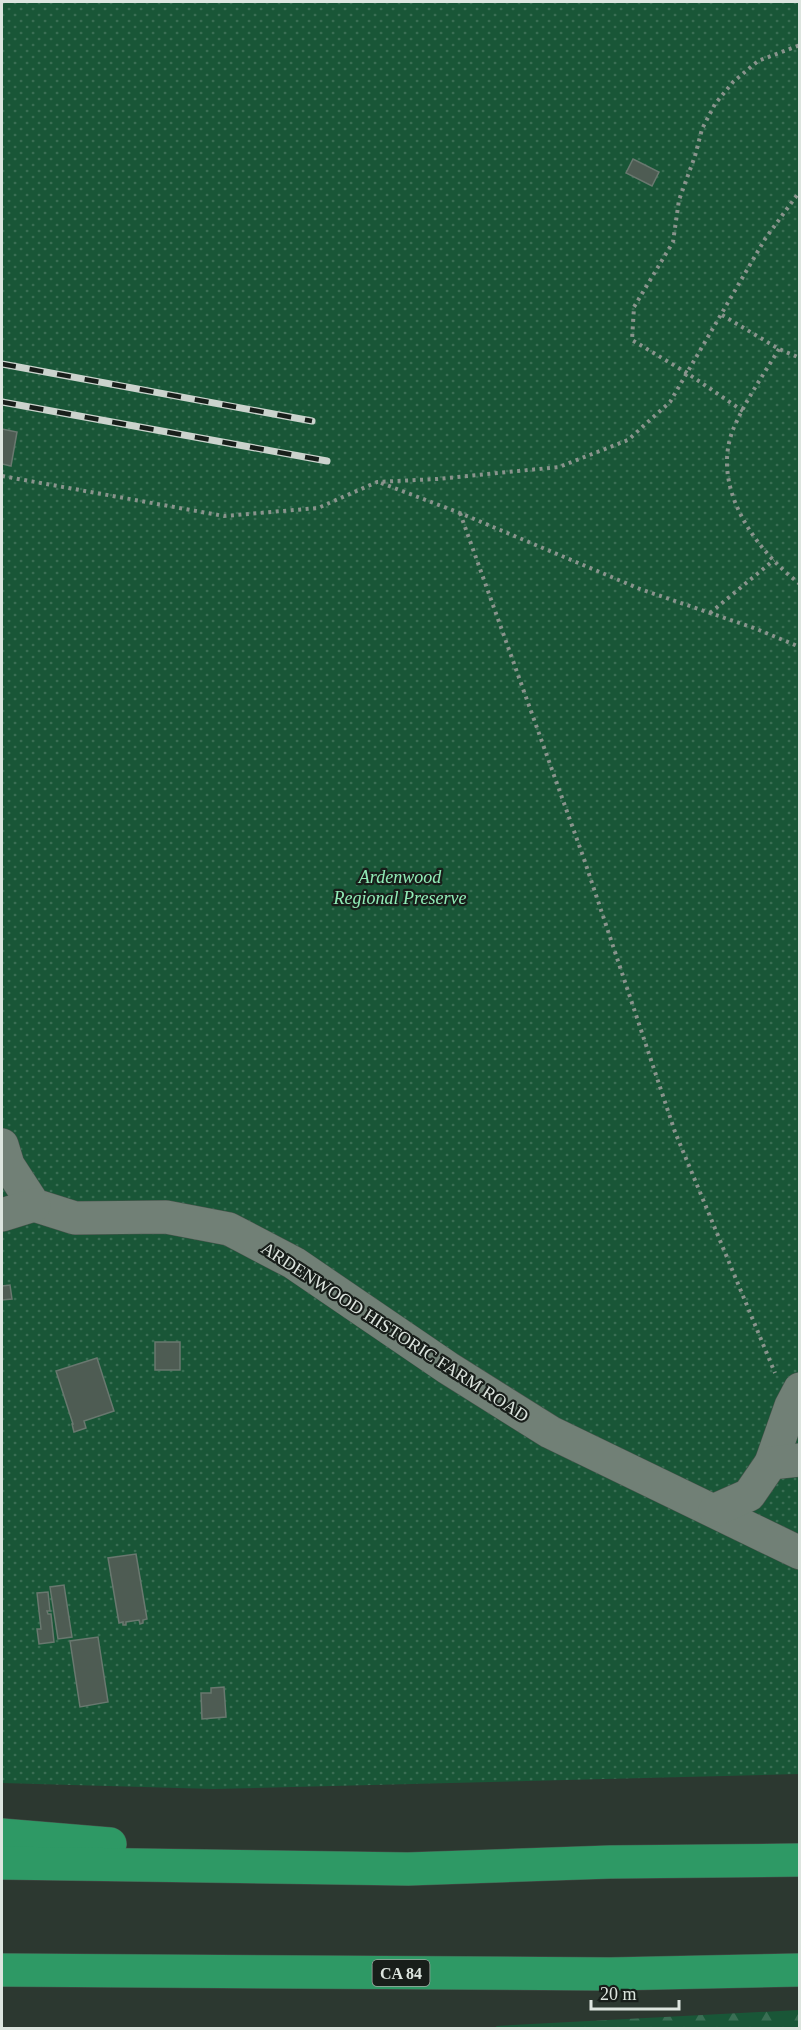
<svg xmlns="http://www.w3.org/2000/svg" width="801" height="2030" viewBox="0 0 801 2030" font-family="'Times New Roman',serif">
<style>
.grass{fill:url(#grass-dots)}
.forest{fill:url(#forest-firs)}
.building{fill:#4e5c53;stroke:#69786f;stroke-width:1.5}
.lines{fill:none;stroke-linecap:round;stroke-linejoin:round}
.minor-casing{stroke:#48534c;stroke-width:34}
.highway-casing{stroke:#48534c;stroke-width:34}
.path{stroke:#8a948d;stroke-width:4;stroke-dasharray:3 4.5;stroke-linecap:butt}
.minor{stroke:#718076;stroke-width:33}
.highway{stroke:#2e9965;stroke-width:33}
.rail-casing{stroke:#cbd3cd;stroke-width:7}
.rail{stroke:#181e1a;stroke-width:4.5;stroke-dasharray:14;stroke-linecap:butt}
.labels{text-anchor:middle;stroke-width:4.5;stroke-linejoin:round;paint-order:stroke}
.shield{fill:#181e1a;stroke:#a2a9a4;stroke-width:1.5}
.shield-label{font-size:16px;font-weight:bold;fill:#dde5df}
.park-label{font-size:18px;font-style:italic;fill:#91edb7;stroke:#181e1a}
.street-label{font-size:18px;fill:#dde5df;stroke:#181e1a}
</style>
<defs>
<pattern id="grass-dots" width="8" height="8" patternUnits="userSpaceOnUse" patternTransform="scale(1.5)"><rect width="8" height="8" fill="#195637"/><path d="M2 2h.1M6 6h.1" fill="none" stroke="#3a6e54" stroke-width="1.8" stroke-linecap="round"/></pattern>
<pattern id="forest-firs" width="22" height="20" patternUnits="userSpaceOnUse" patternTransform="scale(1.5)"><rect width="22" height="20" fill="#195637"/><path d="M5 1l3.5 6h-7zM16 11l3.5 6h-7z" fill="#3a6e54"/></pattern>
</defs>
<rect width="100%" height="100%" fill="#2c3830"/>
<polygon class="grass" points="2,2 799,2 799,1774 214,1789 2,1783"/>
<polygon class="forest" points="799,2010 799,2028 497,2028 496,2026"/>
<g class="building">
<polygon points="633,159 659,172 652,186 626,173"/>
<polygon points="2,429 17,432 11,466 2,464"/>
<polygon points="10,1285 12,1299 2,1300 2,1286"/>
<rect x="155" y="1342" width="25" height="28"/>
<polygon points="97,1358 114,1411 84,1421 86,1428 74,1432 72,1424 73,1424 56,1371"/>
<polygon points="136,1554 147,1619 143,1620 143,1623 140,1624 139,1620 126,1622 126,1625 123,1625 123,1622 119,1623 108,1558"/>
<polygon points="64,1585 72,1637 58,1639 50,1587"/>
<polygon points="48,1592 50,1611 47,1611 48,1614 51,1614 54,1642 39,1644 37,1629 41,1629 37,1593"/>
<polygon points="98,1637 108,1702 80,1707 70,1641"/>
<polygon points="224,1687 226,1717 202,1719 201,1693 211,1693 211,1688"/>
</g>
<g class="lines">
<g class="minor-casing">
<g id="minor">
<polyline points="2,1145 8,1165 34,1205 75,1218 166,1217 229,1229 294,1263 448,1368 550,1432 800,1553"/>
<polyline points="2,1215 34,1205"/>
<polyline points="771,1463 791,1406 800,1389"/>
<polyline points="715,1510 749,1495 771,1463 800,1460"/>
</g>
</g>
<g class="highway-casing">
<g id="highway">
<polyline points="2,1835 110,1844"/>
<polyline points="2,1863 408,1869 610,1862 800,1860"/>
<polyline points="2,1970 610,1974 800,1970"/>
</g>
</g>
<g class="path">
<polyline points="722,315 779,349 800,358"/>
<path d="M779,349c-15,25 -32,49 -44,76 -27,59 19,124 65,159"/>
<polyline points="743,411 687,373 632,340 634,307 673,242 679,200 695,156 702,129 715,104 733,82 758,61 800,45"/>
<polyline points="2,476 224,516 318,508 377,482 437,479 559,467 628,440 670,402 765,239 800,191"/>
<polyline points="381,483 460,513 640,589 754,628 800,647"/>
<polyline points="460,513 584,859 675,1132 775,1373"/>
<polyline points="710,613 774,560"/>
</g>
<use href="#minor" class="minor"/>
<use href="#highway" class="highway"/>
<g class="rail-casing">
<g id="rail">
<polyline points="2,364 312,421"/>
<polyline points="2,402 327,461"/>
</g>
</g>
<use href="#rail" class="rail"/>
</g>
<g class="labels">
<rect class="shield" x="372.5" y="1960" width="57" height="26" rx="4.5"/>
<g class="shield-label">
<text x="401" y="1979">CA 84</text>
</g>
<g class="park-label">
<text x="400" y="883">Ardenwood<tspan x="400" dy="21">Regional Preserve</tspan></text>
</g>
<g class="street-label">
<text transform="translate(395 1332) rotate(33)" y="6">ARDENWOOD HISTORIC FARM ROAD</text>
</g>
</g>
<rect width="801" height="2030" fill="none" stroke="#dde5df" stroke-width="6"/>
<path d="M591 2000v9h88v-9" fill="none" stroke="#dde5df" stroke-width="3"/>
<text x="600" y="2000" font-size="18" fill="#dde5df" stroke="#181e1a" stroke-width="4.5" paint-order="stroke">20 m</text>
</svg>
